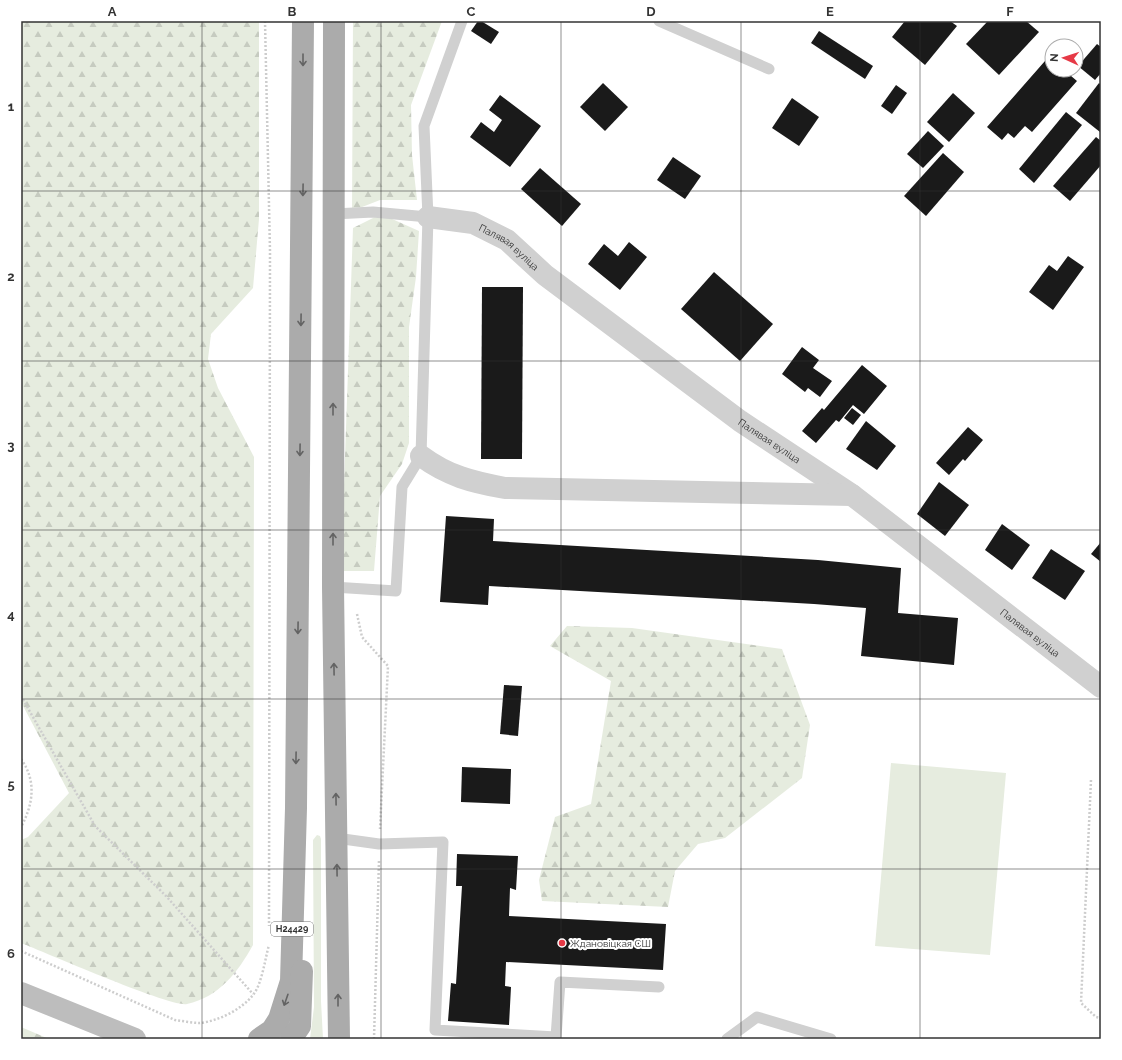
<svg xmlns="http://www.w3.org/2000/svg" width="1122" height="1060" viewBox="0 0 1122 1060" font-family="Raleway,sans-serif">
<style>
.grass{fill:#e6ecdf}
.forest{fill:url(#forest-firs)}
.building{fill:#1a1a1a}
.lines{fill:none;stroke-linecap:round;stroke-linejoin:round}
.path{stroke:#cdcdcd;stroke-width:2.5;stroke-dasharray:2 2;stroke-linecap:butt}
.lane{stroke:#d0d0d0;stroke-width:11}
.street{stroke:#d0d0d0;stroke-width:22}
.secondary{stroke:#bdbdbd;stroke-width:22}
.primary{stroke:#ababab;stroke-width:22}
.oneway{stroke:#636363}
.grid{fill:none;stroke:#333;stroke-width:1;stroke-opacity:0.55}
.poi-dot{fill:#e63946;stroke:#fff;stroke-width:1.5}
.labels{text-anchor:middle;stroke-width:4;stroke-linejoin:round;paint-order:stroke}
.shield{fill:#fff;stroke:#707070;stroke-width:1}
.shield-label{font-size:9px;font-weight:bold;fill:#333}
.street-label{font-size:10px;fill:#333;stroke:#fff}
.poi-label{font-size:10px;fill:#333;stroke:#fff;text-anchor:start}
.neatline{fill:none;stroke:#333;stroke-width:1.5}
.grid-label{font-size:13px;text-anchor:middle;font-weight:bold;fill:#333}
</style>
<defs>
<pattern id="forest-firs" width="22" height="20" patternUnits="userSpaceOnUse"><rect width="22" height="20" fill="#e6ecdf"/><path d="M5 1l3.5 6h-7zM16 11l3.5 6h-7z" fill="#c6cbc0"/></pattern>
</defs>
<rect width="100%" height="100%" fill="#fff"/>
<g class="grass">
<polygon points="891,763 1006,773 990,955 875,946"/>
<polygon points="317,835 320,836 321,839 321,1001 323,1039 310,1039 314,1007 313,840"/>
</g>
<g class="forest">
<path d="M21,21h238v198l-6,69 -42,46 -3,25 10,29 36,69 -1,488c-15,27 -34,52 -66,59 -15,4 -143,-52 -166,-61v-103l7,-3 41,-44 -48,-91z"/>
<polygon points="353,21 442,21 411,105 412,155 417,200 380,200 352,211"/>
<polygon points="381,214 419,231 416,277 409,327 409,443 402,464 380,496 374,571 341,571 353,228"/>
<polygon points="567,626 632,628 782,649 810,725 802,778 725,838 698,844 675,871 668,907 542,901 539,880 555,817 591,804 611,681 550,646"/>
<polygon points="21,1027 49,1039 21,1039"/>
</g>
<g class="building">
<polygon points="478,21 481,21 499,32 491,44 471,31"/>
<polygon points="905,21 950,21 957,26 925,65 892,37"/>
<polygon points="988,21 1026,21 1039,32 999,75 966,44"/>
<polygon points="819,31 873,66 865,79 811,43"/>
<polygon points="1097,44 1101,47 1101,73 1095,80 1078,66"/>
<polygon points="1052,53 1052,70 1064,70 1077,81 1032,132 1025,126 1014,138 1008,133 1002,140 987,127"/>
<polygon points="603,83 628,107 605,131 580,107"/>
<polygon points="1099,83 1101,85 1100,132 1076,113"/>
<polygon points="896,85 907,93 892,114 881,106"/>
<polygon points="953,93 975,113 949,142 927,122"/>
<polygon points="500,95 541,126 510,167 470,137 481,122 494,132 502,120 489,110"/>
<polygon points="792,98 819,117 799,146 772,128"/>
<polygon points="1066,112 1082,125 1034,183 1019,169"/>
<polygon points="928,131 944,146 923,168 907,154"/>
<polygon points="1096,137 1101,141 1101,165 1070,201 1053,186"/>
<polygon points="943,153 964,172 926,216 904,196"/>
<polygon points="673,157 701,176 685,199 657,180"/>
<polygon points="540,168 581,204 562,226 521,189"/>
<polygon points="629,242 647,257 620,290 588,264 604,244 618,256"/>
<polygon points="1068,256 1084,267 1053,310 1029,292 1049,265 1057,271"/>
<polygon points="714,272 773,324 740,361 681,309"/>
<polygon points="482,287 523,287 522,459 481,459"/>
<polygon points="802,347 819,360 813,368 832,381 820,397 808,388 805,392 782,374"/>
<polygon points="862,365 887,386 864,414 853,405 839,422 836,420 816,443 802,431 822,408 824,410"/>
<polygon points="852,408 861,415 853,425 844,418"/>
<polygon points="866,421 896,446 877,470 846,449"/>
<polygon points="968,427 983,440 965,461 963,459 949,475 936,463"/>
<polygon points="939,482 969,505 945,536 917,514"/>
<polygon points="446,516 494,519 493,541 818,560 901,568 898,613 958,618 954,665 861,656 866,608 814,604 489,586 488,605 440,602"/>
<polygon points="1002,524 1030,545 1012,570 985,550"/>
<polygon points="1101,542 1101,562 1091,554"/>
<polygon points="1051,549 1085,571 1065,600 1032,578"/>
<polygon points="504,685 522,686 518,736 500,734"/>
<polygon points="462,767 511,769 510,804 461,802"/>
<polygon points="457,854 518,856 516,890 510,888 509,916 666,924 663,970 506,962 505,986 511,987 509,1025 448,1021 451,983 456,984 462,886 456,886"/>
</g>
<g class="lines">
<g class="path">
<polyline points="265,21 270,251 269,926"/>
<polyline points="357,614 362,637 388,666 380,829"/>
<polyline points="21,696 95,826 166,896 253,994"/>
<path d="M21,759c16,22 12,46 0,68"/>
<polyline points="1091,780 1081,1003 1096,1017 1101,1018"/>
<path d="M21,951l154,69c8,1 17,3 25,3 18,-2 41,-13 53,-28 9,-11 12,-36 16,-50"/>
<polyline points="374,1039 379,860"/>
</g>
<g class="lane">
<polyline points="659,21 769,69"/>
<polyline points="428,217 424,126 462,21"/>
<polyline points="333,587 396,591 402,487 421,456 428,217 373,212 334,214"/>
<polyline points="336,838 379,844 443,842 435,1030 556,1037 560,982 659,987"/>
<polyline points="727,1039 757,1017 831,1039"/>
</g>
<g class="street">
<path id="s1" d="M428,217l45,6 34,17 38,35 195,146 112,74 249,192"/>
<path d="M421,456c27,20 51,26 84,32l347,7"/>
</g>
<polyline class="secondary" points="21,993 135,1039"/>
<g class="primary">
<polyline points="334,21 333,587 339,1039"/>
<polyline points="259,1039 272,1030 279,1019 291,981 296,808 303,21"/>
<polyline points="291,1039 300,1026 302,971"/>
</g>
</g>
<defs><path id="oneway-shaft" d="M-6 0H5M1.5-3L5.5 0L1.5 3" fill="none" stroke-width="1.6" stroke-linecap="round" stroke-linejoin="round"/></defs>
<g class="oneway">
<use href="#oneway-shaft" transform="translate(303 60) rotate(90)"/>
<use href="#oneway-shaft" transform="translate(303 190) rotate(91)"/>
<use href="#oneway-shaft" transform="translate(301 320) rotate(91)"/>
<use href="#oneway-shaft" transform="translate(333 409) rotate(-90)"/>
<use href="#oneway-shaft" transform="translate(300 450) rotate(91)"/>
<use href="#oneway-shaft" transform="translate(333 539) rotate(-90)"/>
<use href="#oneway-shaft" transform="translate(298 628) rotate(91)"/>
<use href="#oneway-shaft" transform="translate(334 669) rotate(-91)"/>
<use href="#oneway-shaft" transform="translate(296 758) rotate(91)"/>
<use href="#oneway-shaft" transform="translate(336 799) rotate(-91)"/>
<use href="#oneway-shaft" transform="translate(337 870) rotate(-91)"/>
<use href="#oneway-shaft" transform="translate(286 1000) rotate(109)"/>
<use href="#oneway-shaft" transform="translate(338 1000) rotate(-90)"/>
</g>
<path class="grid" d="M202,21v1018M381,21v1018M561,21v1018M741,21v1018M920,21v1018M21,191h1080M21,361h1080M21,530h1080M21,699h1080M21,869h1080"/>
<circle class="poi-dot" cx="562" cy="943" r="4"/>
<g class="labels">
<rect class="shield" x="271" y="922" width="42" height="14" rx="3"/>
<g class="shield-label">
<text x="292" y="932">Н24429</text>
</g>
<g class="street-label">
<text dy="4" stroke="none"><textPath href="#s1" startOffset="89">Палявая вуліца</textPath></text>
<text dy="4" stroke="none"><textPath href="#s1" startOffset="414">Палявая вуліца</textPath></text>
<text dy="4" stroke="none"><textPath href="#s1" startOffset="738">Палявая вуліца</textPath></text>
</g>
<g class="poi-label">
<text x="570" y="947">Ждановіцкая СШ</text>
</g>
</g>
<rect width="1122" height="1060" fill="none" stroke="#ffffff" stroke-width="44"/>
<g transform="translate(1064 58) rotate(273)"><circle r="19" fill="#ffffff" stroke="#adadad"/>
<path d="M0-3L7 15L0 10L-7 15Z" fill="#e63946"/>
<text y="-6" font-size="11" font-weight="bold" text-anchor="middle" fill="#333333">N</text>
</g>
<rect x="22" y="22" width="1078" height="1016" class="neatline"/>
<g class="grid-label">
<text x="112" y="16">A</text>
<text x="292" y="16">B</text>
<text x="471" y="16">C</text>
<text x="651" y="16">D</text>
<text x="830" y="16">E</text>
<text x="1010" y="16">F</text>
<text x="11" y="111">1</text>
<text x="11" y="281">2</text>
<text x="11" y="450">3</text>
<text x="11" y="619">4</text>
<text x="11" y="789">5</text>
<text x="11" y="958">6</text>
</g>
</svg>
